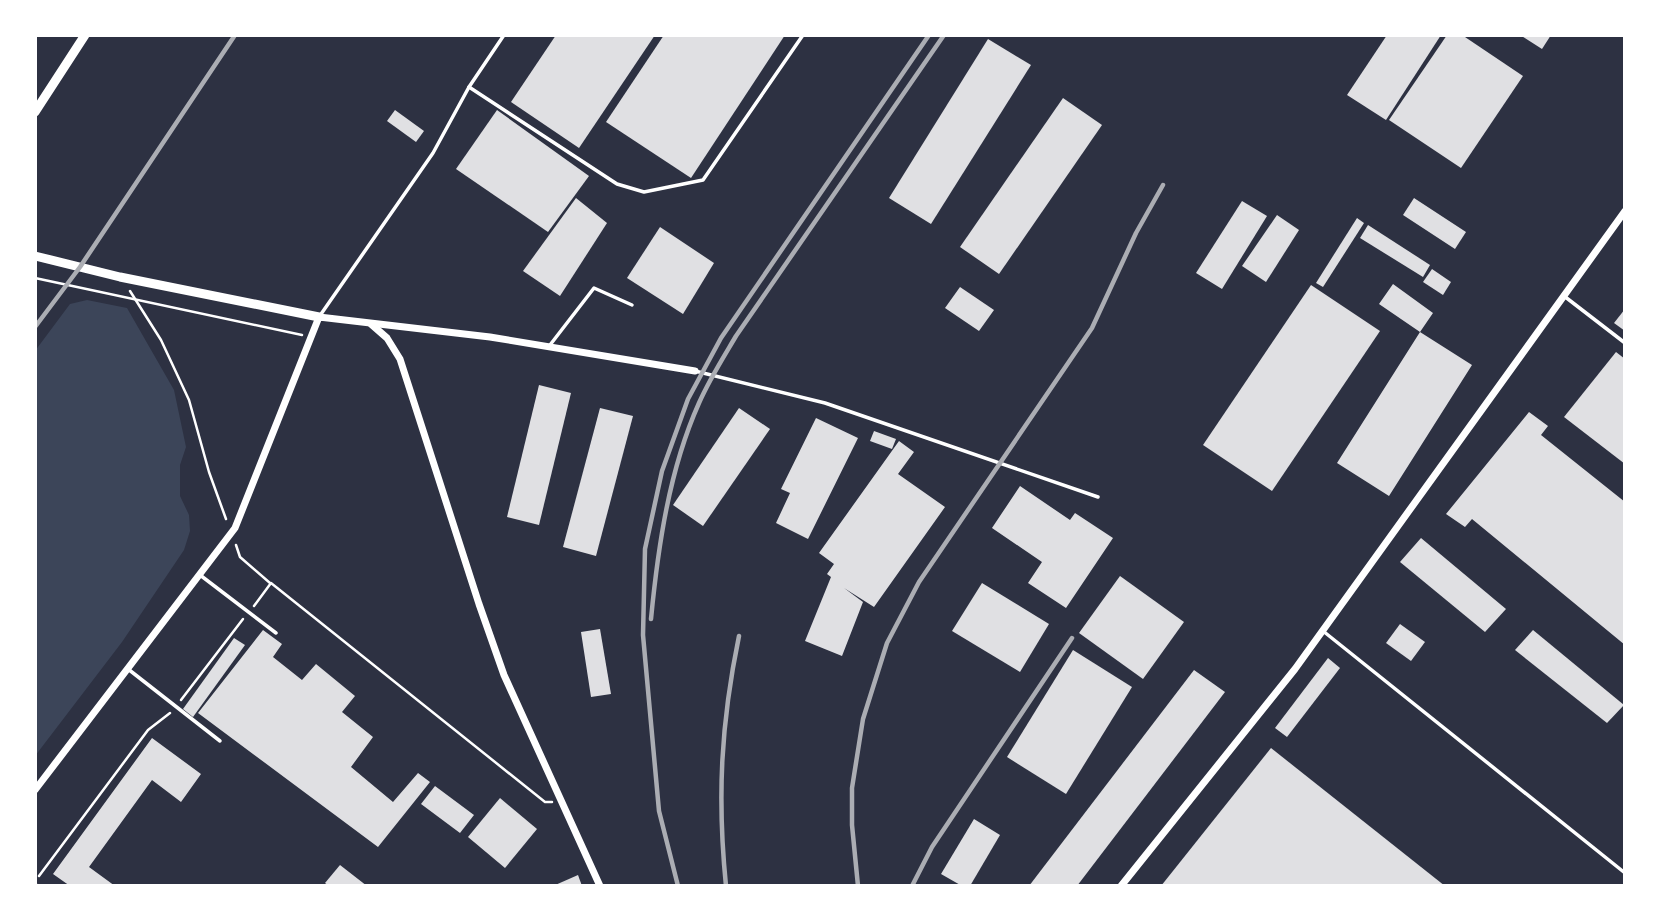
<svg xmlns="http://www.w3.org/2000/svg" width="1660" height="921" viewBox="0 0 1660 921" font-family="'PT Sans',sans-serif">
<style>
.green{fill:#3c4559}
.building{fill:#e0e0e3}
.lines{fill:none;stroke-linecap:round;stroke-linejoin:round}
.path{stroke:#fff;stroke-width:2.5}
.service{stroke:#fff;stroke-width:3.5}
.minor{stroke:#fff;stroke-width:7}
.tertiary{stroke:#fff;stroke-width:9}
.rail{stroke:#abadb3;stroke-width:4.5}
</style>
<rect width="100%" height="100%" fill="#2d3142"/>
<polygon class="green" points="87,300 127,308 174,390 186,447 180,465 180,496 189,515 190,531 184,550 122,642 35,756 35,351 70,304"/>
<g class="building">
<polygon points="556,35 655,35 579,148 511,102"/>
<polygon points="664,35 785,35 691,178 606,122"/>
<polygon points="1387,35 1441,35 1386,120 1347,95"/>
<polygon points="1447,35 1462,35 1523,76 1461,168 1389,120"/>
<polygon points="1520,35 1551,35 1542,49"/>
<polygon points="988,39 1031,65 931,224 889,198"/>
<polygon points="1063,98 1102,125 999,274 960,247"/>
<polygon points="395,110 424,131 416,142 387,121"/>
<polygon points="497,110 589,176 548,232 456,169"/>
<polygon points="576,198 607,223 560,296 523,271"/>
<polygon points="1414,198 1466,232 1455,249 1403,215"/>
<polygon points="1242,201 1267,216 1222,289 1196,273"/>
<polygon points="1277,215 1299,230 1266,282 1242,266"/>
<polygon points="1357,218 1364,223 1323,287 1316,283"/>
<polygon points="1368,225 1430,265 1423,277 1360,238"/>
<polygon points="660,227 714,263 683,314 627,278"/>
<polygon points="1432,269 1451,282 1443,295 1423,282"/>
<polygon points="1393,284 1433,313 1420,332 1472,365 1389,496 1337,463 1420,332 1379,304"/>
<polygon points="1311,285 1380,331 1272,491 1203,445"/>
<polygon points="960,287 994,310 979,331 945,308"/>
<polygon points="1625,309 1625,331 1614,323"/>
<polygon points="1616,352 1625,359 1625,464 1564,417"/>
<polygon points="539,385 571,393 539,525 507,517"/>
<polygon points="600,408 633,416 596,556 563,547"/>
<polygon points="739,408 770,429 703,526 673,505"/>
<polygon points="1529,412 1548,426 1541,435 1625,502 1625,645 1472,519 1465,527 1446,514"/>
<polygon points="816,418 858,438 808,539 776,523 790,493 781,489"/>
<polygon points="874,431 896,439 892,449 870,441"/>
<polygon points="899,441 914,452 898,474 945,507 874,607 844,588 863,602 842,656 805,641 831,577 827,574 834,564 819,553"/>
<polygon points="1020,486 1070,520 1075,513 1113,538 1066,608 1028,583 1042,562 992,528"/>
<polygon points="1421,538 1506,609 1485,632 1400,562"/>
<polygon points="1120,576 1184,622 1143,679 1079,633"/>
<polygon points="982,583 1049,624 1020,672 952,631"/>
<polygon points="1400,624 1425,642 1411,661 1386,643"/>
<polygon points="600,629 611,694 591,697 581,632"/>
<polygon points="263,630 282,644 273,657 302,680 316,664 355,696 342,712 373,737 351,767 393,802 418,773 430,782 378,847 198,713"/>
<polygon points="1533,630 1624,705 1607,723 1515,650"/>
<polygon points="234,638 245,645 193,717 183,709"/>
<polygon points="1073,650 1132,687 1066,794 1007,757"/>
<polygon points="1328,658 1340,668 1287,737 1275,728"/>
<polygon points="1194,670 1225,692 1077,886 1029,886"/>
<polygon points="152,738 201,774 181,802 152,780 89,867 115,886 70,886 53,874"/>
<polygon points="1271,748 1445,886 1161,886"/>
<polygon points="435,786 474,815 460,833 421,804"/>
<polygon points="500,798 537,829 505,868 468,837"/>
<polygon points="974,819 1000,835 970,886 962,886 941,874"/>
<polygon points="340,865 367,886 329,886 325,883"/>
<polygon points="578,875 582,886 553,886"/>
</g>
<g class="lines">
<g class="path">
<polyline points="35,278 302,335"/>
<polyline points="130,291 161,340 189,400 209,472 226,519"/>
<polyline points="236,545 240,557 270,583"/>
<polyline points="254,606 271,583 545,802 552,802"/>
<polyline points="181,700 243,619"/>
<polyline points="39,876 148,730 170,713"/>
</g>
<g class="service">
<polyline points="469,87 617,184 644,192 703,180 803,35"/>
<polyline points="1564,296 1625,343"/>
<polyline points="319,317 433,153 469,87 504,35"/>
<polyline points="550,345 594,288 632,305"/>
<polyline points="695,371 825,403 1098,497"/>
<polyline points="200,575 276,633"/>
<polyline points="1323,631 1625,873"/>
<polyline points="128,669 220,741"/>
<polyline points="35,884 37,886"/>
</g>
<g class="minor">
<polyline points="371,324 387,338 400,359 479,604 504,675 600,886"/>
<polyline points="35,790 235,528 319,317 490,337 695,371"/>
<polyline points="1121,886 1295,669 1625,211"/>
</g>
<g class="tertiary">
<polyline points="35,112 85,35"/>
<polyline points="35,256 120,277 319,317"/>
</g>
<g class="rail">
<polyline points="35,327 80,267 235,35"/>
<path d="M651,619c7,-72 18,-149 48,-216 10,-23 24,-45 37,-67l208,-301"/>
<polyline points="678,886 659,811 643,635 645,549 662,471 688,399 721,338 929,35"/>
<path d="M726,886c-9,-89 -5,-163 13,-250"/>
<polyline points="858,886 852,825 852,788 863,719 887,643 919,582 1092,328 1136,233 1163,185"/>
<polyline points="912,886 932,847 1072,638"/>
</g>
</g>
<rect width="1660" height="921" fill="none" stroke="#ffffff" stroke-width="74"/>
</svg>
